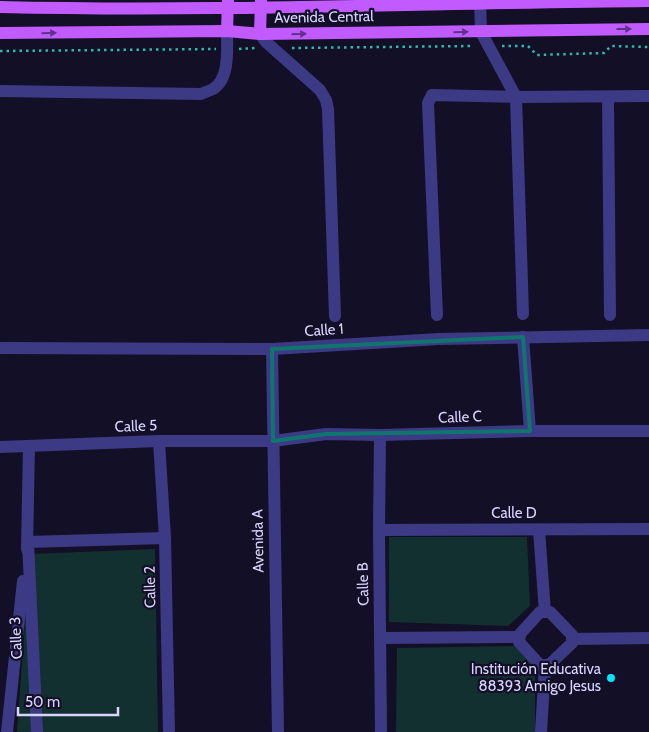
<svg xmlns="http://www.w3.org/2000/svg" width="649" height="732" viewBox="0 0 649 732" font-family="Cabin,sans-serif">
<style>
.green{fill:#12302f}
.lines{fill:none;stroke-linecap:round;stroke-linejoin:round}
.path{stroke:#2fb8b0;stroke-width:2.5;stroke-dasharray:2.5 4;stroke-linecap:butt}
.minor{stroke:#3d3a85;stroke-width:12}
.major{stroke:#c25bff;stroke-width:12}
.oneway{fill:#623188}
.marked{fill:none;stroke:#0f766e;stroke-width:4;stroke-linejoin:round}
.poi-dot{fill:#00e5ff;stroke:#130f26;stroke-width:2}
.labels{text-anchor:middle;stroke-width:4.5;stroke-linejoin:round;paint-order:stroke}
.street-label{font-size:15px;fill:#d9d4ff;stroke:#130f26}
.poi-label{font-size:15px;fill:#d9d4ff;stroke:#130f26;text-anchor:end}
</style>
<rect width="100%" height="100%" fill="#130f26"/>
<g class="green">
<polygon points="389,537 527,537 530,606 508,626 389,622"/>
<polygon points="155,549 158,732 17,732 30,554"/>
<polygon points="516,646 535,668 535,732 396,732 397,648"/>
</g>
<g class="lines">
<g class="path">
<polyline points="502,46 528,46 537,55 604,53 611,46 649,47"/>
<polyline points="292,48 474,46"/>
<polyline points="239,49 256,48"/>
<polyline points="0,51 216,49"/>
</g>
<g class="minor">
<polyline points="480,0 481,32 516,97 523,314"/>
<polyline points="260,34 266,42 320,90 326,100 328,109 335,316"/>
<path d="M0,91l201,3c4,-2 8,-3 12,-5 17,-10 14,-40 14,-58"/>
<polyline points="608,97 610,315"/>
<polyline points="437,315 428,103 432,95 516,97 649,96"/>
<polyline points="523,337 530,431"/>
<polyline points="0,348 272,349 439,339 649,335"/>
<polyline points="272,349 278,732"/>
<polyline points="380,435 379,530 381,732"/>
<polyline points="159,441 165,538 169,732"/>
<polyline points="0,447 159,441 273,441 326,434 380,435 530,431 649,431"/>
<polyline points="379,530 649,529"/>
<polyline points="539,530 545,612"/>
<polyline points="27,549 29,446"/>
<polygon points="540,612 550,612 572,635 572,643 549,665 540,665 519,642 520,634"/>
<polyline points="380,638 519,637"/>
<polyline points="572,639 649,638"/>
<polyline points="7,732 23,581"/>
<polyline points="37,732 28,542 165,538"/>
<polyline points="541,732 545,665"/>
</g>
<g class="major">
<path d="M0,7c216,5 433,-4 649,-6"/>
<polyline points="227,31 228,0"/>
<polyline points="0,33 227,31 260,34 649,29"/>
<polyline points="260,34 261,0"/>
</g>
</g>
<defs><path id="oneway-solid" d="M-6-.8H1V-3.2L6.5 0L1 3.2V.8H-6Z" transform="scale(1.25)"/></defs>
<g class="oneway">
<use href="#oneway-solid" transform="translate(624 29)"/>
<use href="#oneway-solid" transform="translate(461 32) rotate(-1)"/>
<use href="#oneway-solid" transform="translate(49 33) rotate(-1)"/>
<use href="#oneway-solid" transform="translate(299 34) rotate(-1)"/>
</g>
<path class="marked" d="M523,337l7,94 -204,3 -53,7 -1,-92z"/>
<circle class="poi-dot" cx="611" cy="678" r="5"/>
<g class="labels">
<g class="street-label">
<text transform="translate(324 17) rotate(-1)" y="5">Avenida Central</text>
<text transform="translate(324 330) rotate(-4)" y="5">Calle 1</text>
<text transform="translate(460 417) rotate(-2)" y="5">Calle C</text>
<text transform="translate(136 426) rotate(-2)" y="5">Calle 5</text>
<text x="514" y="518">Calle D</text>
<text transform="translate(258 541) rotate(-91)" y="5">Avenida A</text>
<text transform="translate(363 584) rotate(-91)" y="5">Calle B</text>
<text transform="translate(150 587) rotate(-91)" y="5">Calle 2</text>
<text transform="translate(16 638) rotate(-93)" y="5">Calle 3</text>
</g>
<g class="poi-label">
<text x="601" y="674">Institución Educativa<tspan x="601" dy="17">88393 Amigo Jesus</tspan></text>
</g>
</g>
<path d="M18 707v8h100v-8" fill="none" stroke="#d9d4ff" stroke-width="2.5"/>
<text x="25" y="707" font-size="15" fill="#d9d4ff" stroke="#130f26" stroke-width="4" paint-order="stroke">50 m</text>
</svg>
